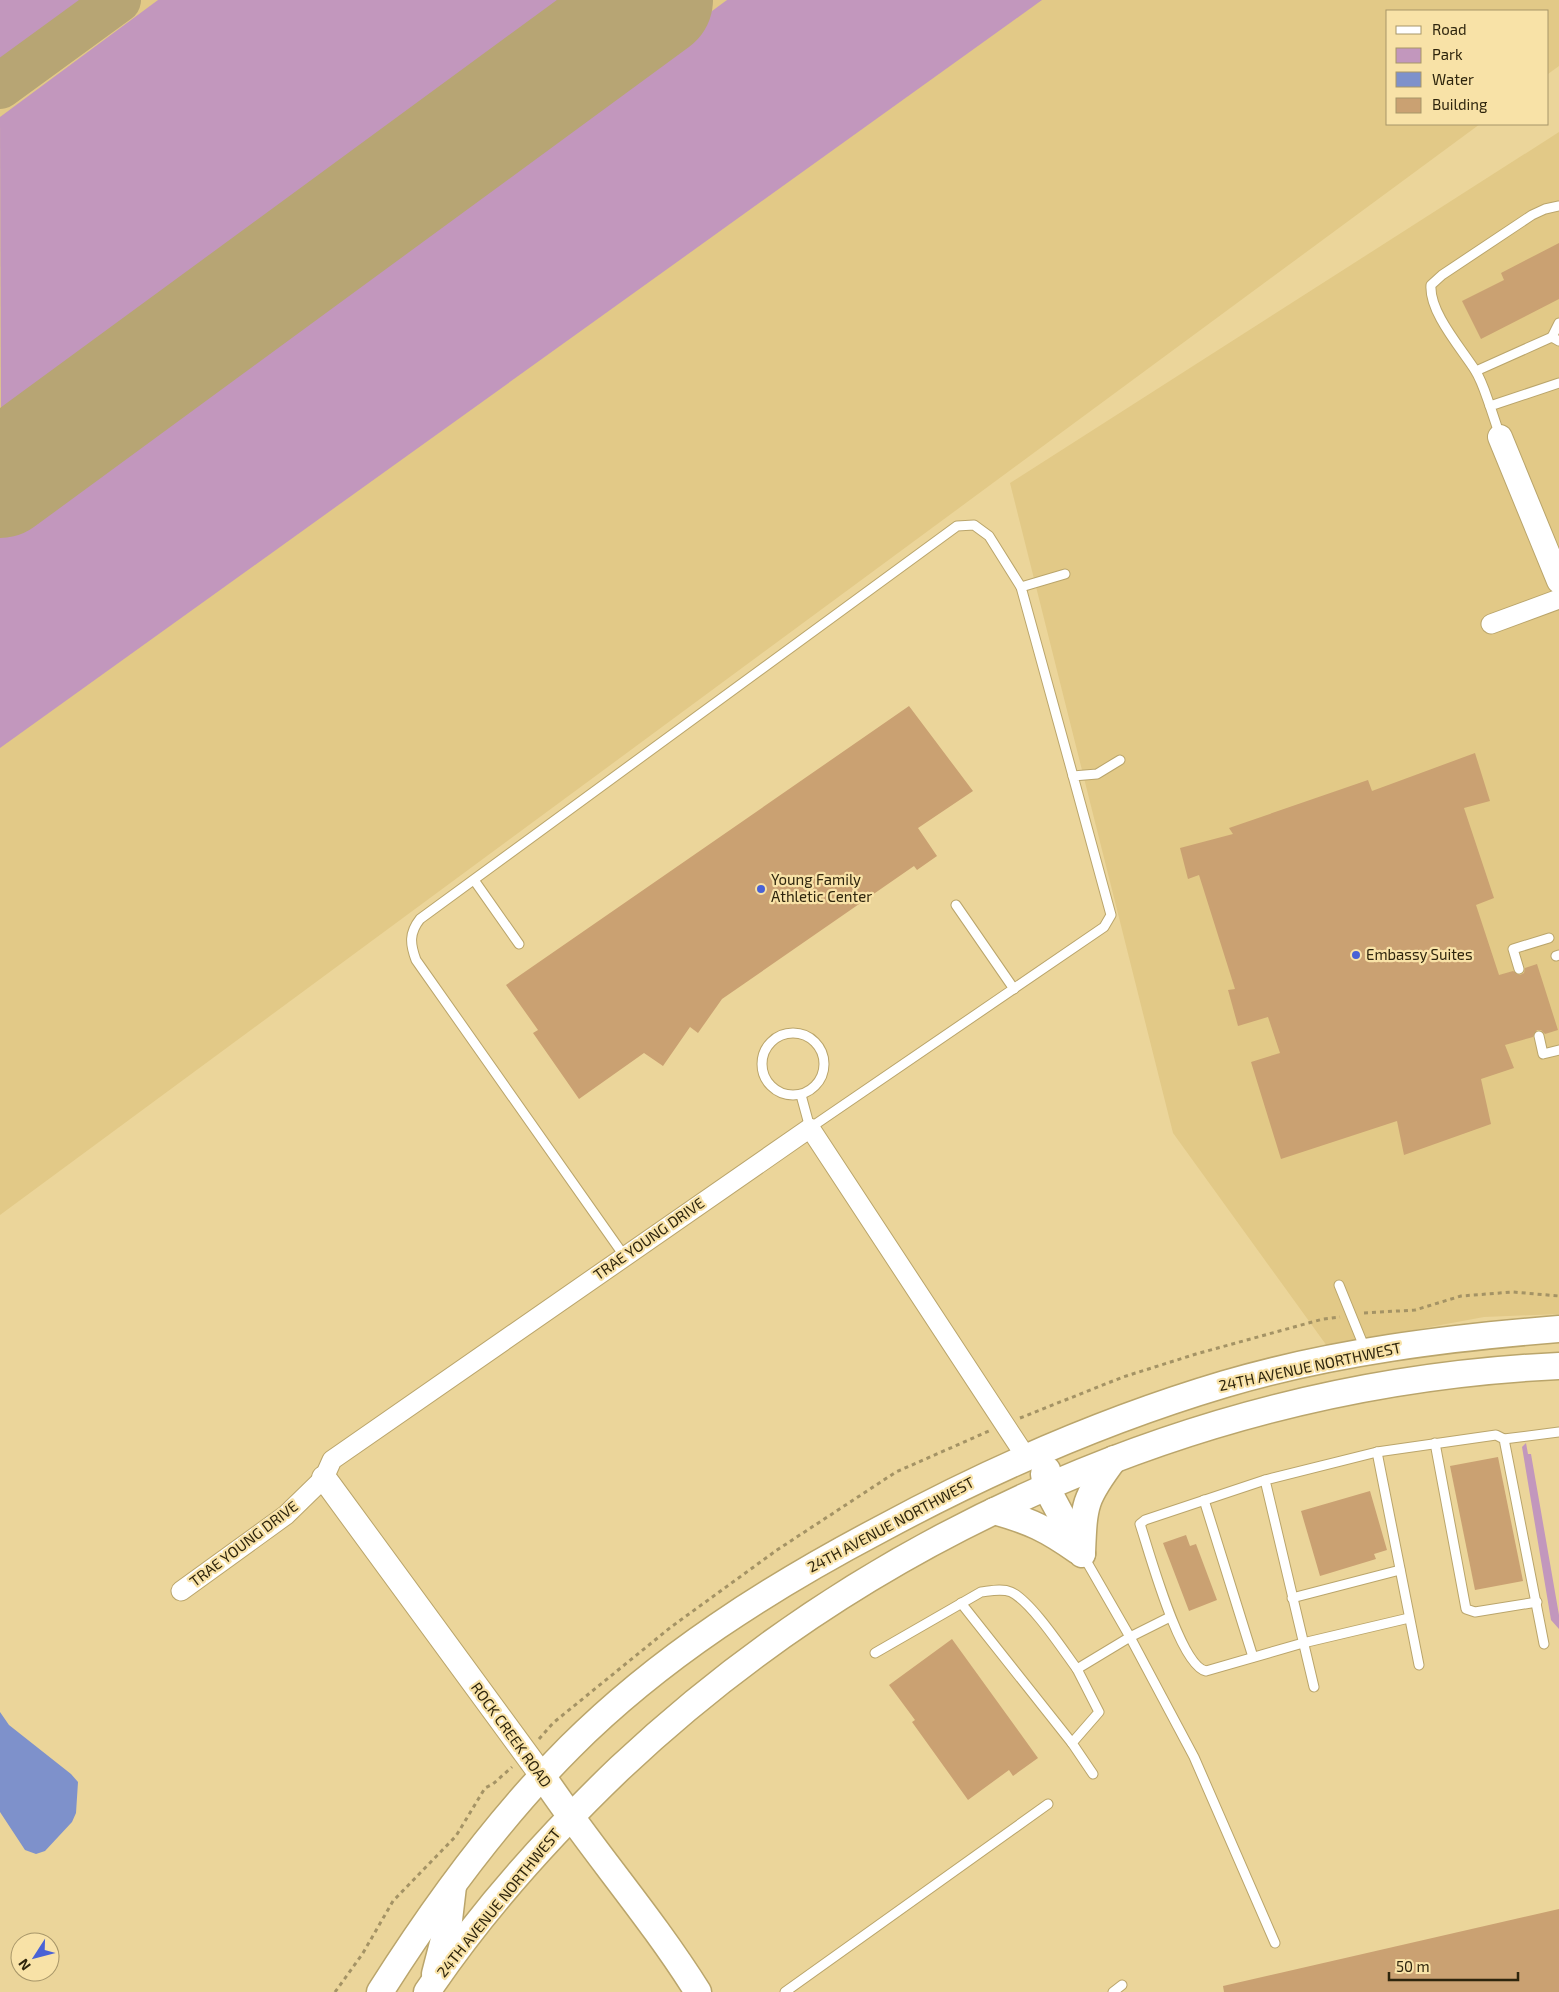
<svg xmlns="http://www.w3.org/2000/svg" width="1559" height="1992" viewBox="0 0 1559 1992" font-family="'Exo 2',sans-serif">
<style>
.built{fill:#e2c987}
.green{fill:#c297bd}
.water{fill:#7e91cb}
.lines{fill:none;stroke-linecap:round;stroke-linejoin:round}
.taxiway{stroke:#b7a574;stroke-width:46}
.runway{stroke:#b7a574;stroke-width:116}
.building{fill:#caa172}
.service-casing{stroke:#baa56b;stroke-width:11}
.minor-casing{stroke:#baa56b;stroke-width:21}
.tertiary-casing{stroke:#baa56b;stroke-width:26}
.secondary-casing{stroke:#baa56b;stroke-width:29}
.path{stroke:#a49365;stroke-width:3;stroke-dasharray:4 4;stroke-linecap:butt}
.service{stroke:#fff;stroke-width:9}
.minor{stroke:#fff;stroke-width:19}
.tertiary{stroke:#fff;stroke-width:24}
.secondary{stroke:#fff;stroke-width:26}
.poi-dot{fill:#4962d6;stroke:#f8e2a7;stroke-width:2}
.labels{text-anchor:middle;stroke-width:4.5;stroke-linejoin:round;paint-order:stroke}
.poi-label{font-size:15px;fill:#2e250d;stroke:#f8e2a7;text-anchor:start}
.street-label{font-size:15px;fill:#2e250d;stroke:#f8e2a7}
</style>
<rect width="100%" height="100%" fill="#ebd59a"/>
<g class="built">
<polygon points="0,0 1559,0 1559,66 1548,74 1548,11 1388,11 1388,124 1480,124 0,1215"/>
<polygon points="1559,132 1559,1314 1484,1317 1327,1346 1173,1133 1010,483"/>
</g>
<g class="green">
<polygon points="0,0 106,0 0,77"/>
<polygon points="158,0 593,0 1,435 0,117"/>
<polygon points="727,0 1042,0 0,748 0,534"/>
<polygon points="1526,1443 1528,1454 1531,1454 1559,1615 1559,1629 1551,1620 1522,1447"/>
</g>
<polygon class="water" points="0,1712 9,1725 71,1774 78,1782 76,1813 72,1822 45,1851 36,1854 25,1850 0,1812"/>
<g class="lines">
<polyline class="taxiway" points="0,86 118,0"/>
<polyline class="runway" points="0,480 655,0"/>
</g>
<g class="building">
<polygon points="1559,243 1559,299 1481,339 1462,301 1504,280 1501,273"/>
<polygon points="909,706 973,791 918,828 937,856 917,870 914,866 722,999 698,1033 690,1027 663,1066 644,1053 579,1099 533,1033 538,1030 506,985"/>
<polygon points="1475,753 1490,801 1464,808 1494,898 1476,905 1499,975 1513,971 1520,975 1524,973 1525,968 1537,964 1558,1030 1545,1034 1541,1030 1537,1030 1533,1037 1505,1045 1514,1068 1481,1079 1491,1124 1404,1155 1397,1121 1281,1159 1251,1062 1280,1053 1268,1017 1238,1026 1228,990 1235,989 1199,875 1188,879 1180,848 1233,834 1229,828 1368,780 1372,791"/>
<polygon points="1498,1457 1523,1581 1475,1590 1450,1466"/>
<polygon points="1370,1491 1387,1550 1374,1554 1376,1559 1320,1576 1301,1511"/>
<polygon points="1186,1535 1190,1546 1196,1544 1217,1600 1189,1611 1163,1543"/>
<polygon points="952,1639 1038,1758 1013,1776 1009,1770 968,1800 912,1722 915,1720 889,1685"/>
<polygon points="1559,1909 1559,1992 1224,1992 1223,1986"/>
</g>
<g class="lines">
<g class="service-casing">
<g id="service">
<polyline points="1552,337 1559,323"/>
<polyline points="1476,371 1552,337 1559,341"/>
<path d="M1490,406c-4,-11 -8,-25 -15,-36 -14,-22 -46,-58 -44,-85l11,-10 90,-60 13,-6 14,-3"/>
<polyline points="1500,436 1490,406 1559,383"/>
<polyline points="1065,574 1021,587 1073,776"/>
<polyline points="474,880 519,944"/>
<polyline points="956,905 1014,989"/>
<polyline points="1556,956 1559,955"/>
<polyline points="1519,969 1513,949 1549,938"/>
<circle cx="793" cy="1064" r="31"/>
<polyline points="1539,1036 1543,1054 1559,1050"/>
<polyline points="801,1095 810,1128 1104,927 1111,915 1073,776 1097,774 1120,760"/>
<path d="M625,1257l-209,-297c-6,-16 -7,-27 4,-41l537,-393 17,-1 15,11 32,51"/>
<polyline points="1339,1285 1365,1349"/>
<polyline points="1504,1439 1559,1432"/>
<polyline points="1435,1443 1466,1609 1475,1612 1537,1602"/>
<polyline points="1377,1452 1419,1665"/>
<path d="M1265,1480l-120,40 -5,4c9,27 40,142 66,147l97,-28 106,-25"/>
<polyline points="1204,1500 1253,1657"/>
<polyline points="1084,1557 1130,1637 1194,1757 1275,1943"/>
<polyline points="1292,1598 1400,1570"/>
<polyline points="961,1603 1072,1743"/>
<path d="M875,1653l106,-61c9,-1 21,-4 30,0 20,9 52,58 66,77"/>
<polyline points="1314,1687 1265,1480 1377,1452 1496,1435 1504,1439 1544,1644"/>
<polyline points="1093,1774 1072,1743 1099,1712 1077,1669 1130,1637 1170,1617"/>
<polyline points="785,1992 1048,1804"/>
<polyline points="1113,1992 1122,1985"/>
</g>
</g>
<g class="minor-casing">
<g id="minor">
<polyline points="1491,624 1559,599"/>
<polyline points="181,1591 286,1515 324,1478 332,1460 810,1128 1026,1457"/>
</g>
</g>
<g class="tertiary-casing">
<g id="tertiary">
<polyline points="1500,437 1559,581"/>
<polyline points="324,1478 543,1777"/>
</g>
</g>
<g class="secondary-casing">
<g id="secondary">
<polyline points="1047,1470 1044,1474 1046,1487 1082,1554"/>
<path d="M994,1511c36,10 53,18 84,40"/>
<path d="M1082,1553c2,-49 2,-54 32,-94"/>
<path d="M543,1777c49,73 108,140 155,215"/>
<polyline points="435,1974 449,1920 453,1886"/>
<path d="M380,1992c55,-87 116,-171 190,-245 90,-90 199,-159 311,-218 111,-60 223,-109 344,-145 108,-32 222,-46 334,-55"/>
<path d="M427,1992c55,-82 122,-156 193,-224 253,-238 591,-386 939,-402"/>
</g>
</g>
<g class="path">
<polyline points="1364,1313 1415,1310 1461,1296 1513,1292 1559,1296"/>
<polyline points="1020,1418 1123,1377 1196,1354 1323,1319 1340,1317"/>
<polyline points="539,1739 553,1723 671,1627 777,1550 896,1472 989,1431"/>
<polyline points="335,1992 363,1953 393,1901 456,1836 485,1788 493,1784 512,1767"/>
</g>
<use href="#service" class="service"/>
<use href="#minor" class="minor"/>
<use href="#tertiary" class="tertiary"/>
<use href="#secondary" class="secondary"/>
</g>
<g class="poi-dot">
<circle cx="761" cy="889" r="5"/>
<circle cx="1356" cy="955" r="5"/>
</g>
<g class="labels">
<g class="poi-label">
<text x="771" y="885">Young Family<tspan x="771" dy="17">Athletic Center</tspan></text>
<text x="1366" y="960">Embassy Suites</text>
</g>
<g class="street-label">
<text transform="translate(649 1239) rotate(-35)" y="5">TRAE YOUNG DRIVE</text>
<text transform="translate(1310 1367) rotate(-12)" y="5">24TH AVENUE NORTHWEST</text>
<text transform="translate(891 1525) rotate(-28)" y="5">24TH AVENUE NORTHWEST</text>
<text transform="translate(244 1544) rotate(-37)" y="5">TRAE YOUNG DRIVE</text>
<text transform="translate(511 1735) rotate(54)" y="5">ROCK CREEK ROAD</text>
<text transform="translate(499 1903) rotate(-51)" y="5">24TH AVENUE NORTHWEST</text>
</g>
</g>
<rect x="1386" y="10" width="162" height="115" fill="#f8e2a7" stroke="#a79669"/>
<rect x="1396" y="26" width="25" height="8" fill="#ffffff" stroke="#a79669"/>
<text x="1432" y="35" font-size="15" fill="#2e250d">Road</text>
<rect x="1396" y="48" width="25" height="15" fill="#c297bd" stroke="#a79669"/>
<text x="1432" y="60" font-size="15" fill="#2e250d">Park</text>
<rect x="1396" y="72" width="25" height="15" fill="#7e91cb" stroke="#a79669"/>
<text x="1432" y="85" font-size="15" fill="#2e250d">Water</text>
<rect x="1396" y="98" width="25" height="15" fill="#caa172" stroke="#a79669"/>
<text x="1432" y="110" font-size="15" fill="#2e250d">Building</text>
<g transform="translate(35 1957) rotate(234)"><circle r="24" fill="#f8e2a7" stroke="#a79669"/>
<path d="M0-4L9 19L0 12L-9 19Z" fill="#4962d6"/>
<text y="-8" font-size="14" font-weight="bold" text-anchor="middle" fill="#2e250d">N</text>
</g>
<path d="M1389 1972v8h129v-8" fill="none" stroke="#2e250d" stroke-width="2.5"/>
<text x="1396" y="1972" font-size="15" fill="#2e250d" stroke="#f8e2a7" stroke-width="4" paint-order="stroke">50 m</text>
</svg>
